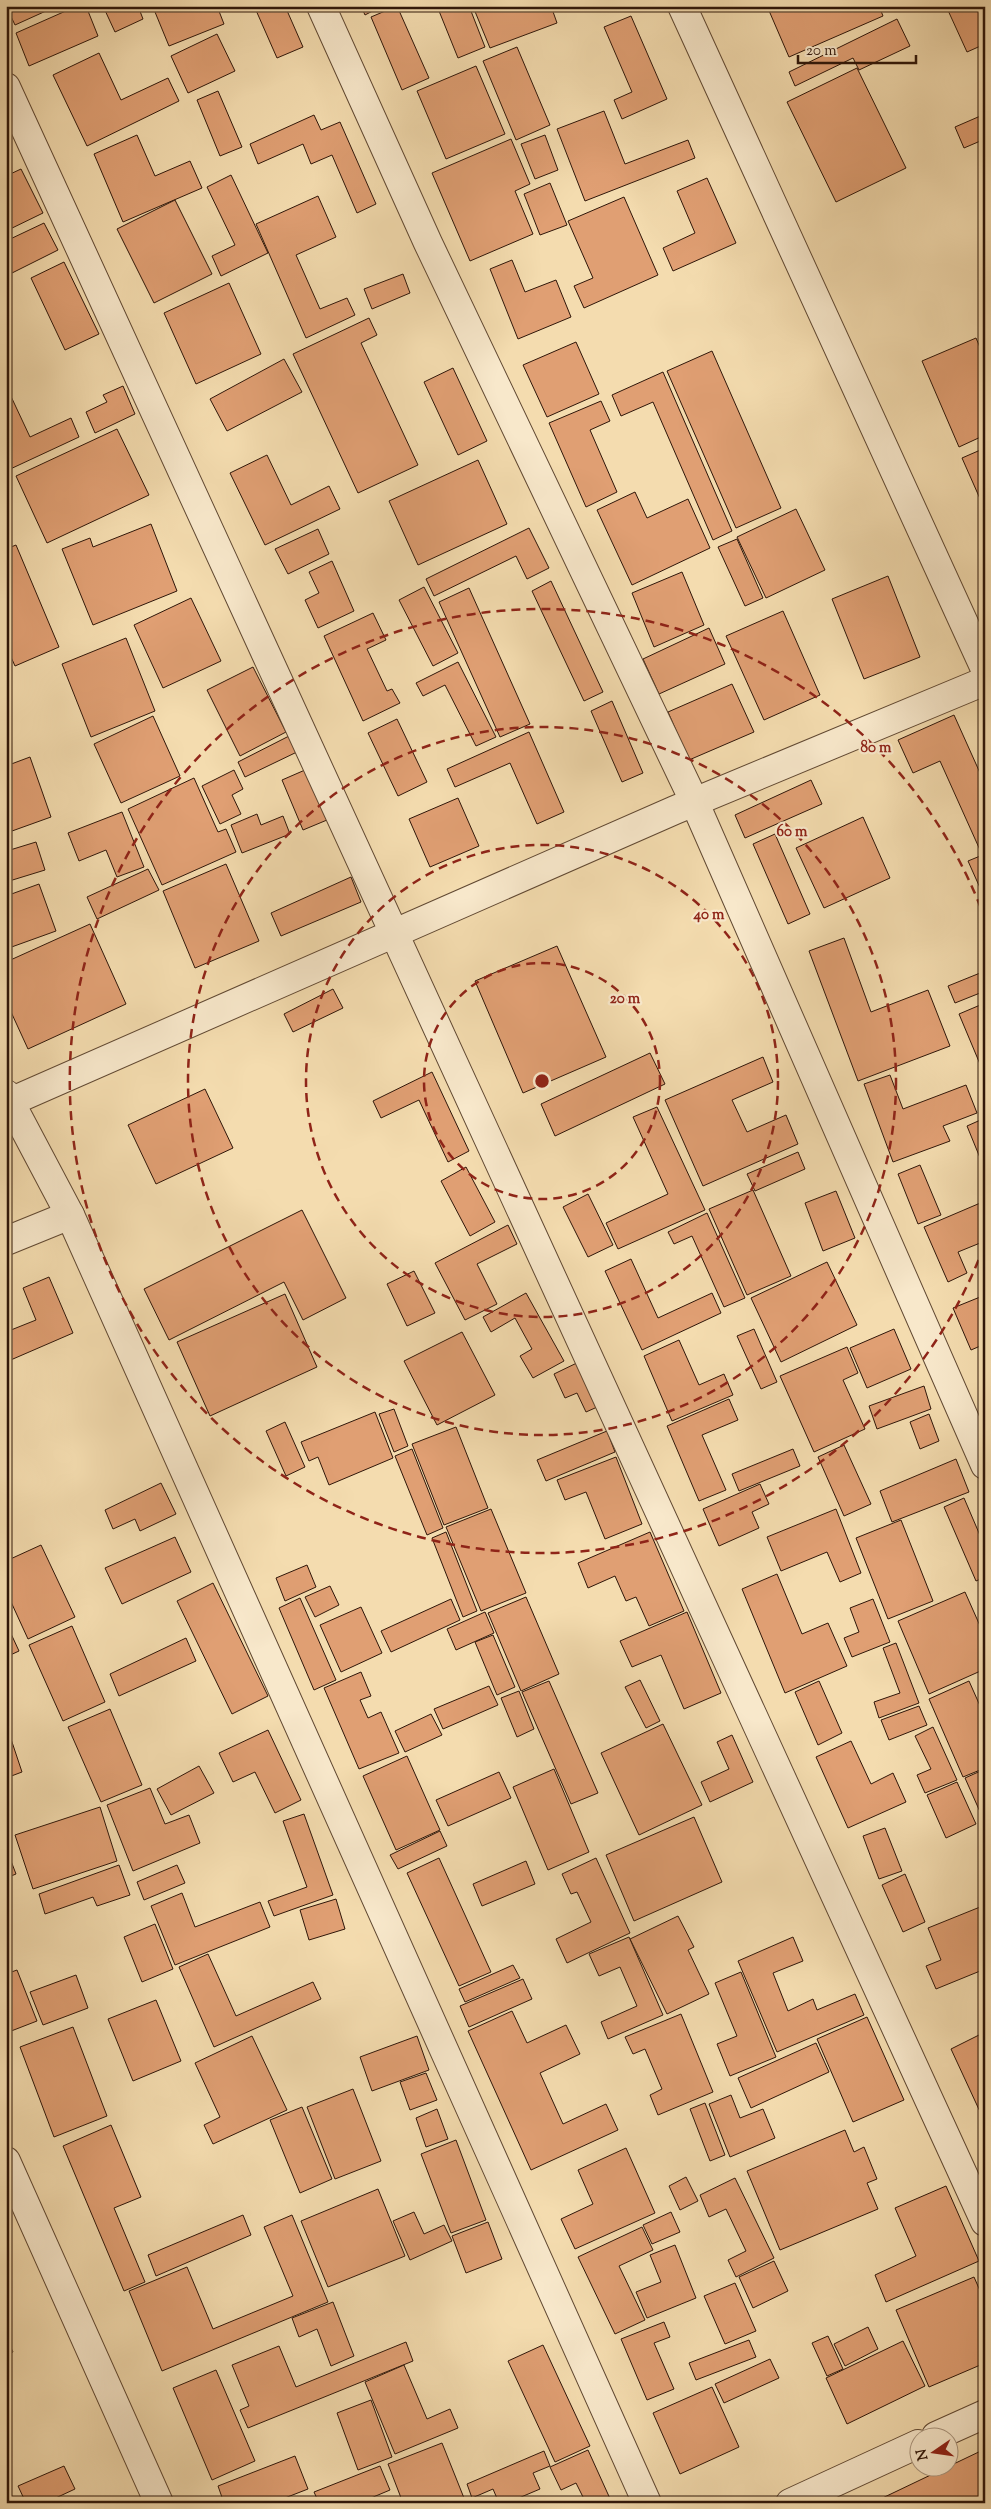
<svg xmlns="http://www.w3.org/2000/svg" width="991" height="2509" viewBox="0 0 991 2509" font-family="'Sorts Mill Goudy',serif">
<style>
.building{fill:#e09f73;stroke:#2f1609}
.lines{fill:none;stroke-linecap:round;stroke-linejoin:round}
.minor-casing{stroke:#604832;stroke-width:30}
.minor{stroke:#f8e8cb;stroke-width:28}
.ring{fill:none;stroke:#8f2418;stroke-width:2.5;stroke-dasharray:9 6}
.centre{fill:#8f2418;stroke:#f8e8cb;stroke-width:2.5}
.ring-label{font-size:15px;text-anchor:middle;font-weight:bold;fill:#8f2418;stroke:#f8e8cb;stroke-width:4.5;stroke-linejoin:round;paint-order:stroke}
</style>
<rect width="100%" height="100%" fill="#f4dcaf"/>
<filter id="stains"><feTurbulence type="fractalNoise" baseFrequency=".004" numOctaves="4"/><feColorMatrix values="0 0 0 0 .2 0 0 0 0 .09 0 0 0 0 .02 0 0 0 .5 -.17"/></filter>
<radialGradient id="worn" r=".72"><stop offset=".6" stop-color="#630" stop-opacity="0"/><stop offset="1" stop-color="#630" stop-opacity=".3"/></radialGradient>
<g class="building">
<polygon points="6,6 57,6 15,25"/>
<polygon points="77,6 86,6 98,36 29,66 16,33"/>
<polygon points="103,6 138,6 143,19 115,32"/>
<polygon points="168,6 217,6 224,24 169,46 155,12"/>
<polygon points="260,6 285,6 303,47 277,58 255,8"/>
<polygon points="361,6 382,6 365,15"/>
<polygon points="397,6 429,78 402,90 371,17"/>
<polygon points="437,6 469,6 485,47 458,58"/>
<polygon points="481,6 551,6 557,23 490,48 474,9"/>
<polygon points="767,6 879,6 883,16 789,57"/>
<polygon points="946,6 985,6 985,44 967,52"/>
<polygon points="631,16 667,99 622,119 614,100 632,92 604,27"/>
<polygon points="897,19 910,46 859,70 853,58 795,86 789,72"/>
<polygon points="217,34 235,71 188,93 171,56"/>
<polygon points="517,47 550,125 516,140 483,61"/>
<polygon points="99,53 121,100 168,78 179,101 87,146 53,75"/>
<polygon points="476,66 505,134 446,159 417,91"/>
<polygon points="857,68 906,168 836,202 787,102"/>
<polygon points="218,91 242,147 220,156 197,100"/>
<polygon points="604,111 625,164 688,140 695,158 585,201 557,129"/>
<polygon points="985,114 985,139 964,148 955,127"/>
<polygon points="314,115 321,130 340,122 376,204 357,213 332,155 311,164 303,144 258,164 250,144"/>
<polygon points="137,135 155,176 190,161 202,188 123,222 94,154"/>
<polygon points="545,135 558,170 535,179 521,144"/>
<polygon points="511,139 530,184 515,191 533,234 470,261 432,173"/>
<polygon points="21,169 43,213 6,231 6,176"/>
<polygon points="231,175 268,253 221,276 212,256 235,245 207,187"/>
<polygon points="707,178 736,243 673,271 663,248 695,233 677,191"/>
<polygon points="550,183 567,225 540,235 524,194"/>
<polygon points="318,196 336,237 296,255 320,309 347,298 355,315 306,338 256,224"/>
<polygon points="624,197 658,275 584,308 574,286 593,278 568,221"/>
<polygon points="175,200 212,274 154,303 117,229"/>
<polygon points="44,223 58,250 6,276 6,241"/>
<polygon points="512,260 525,292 556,280 571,317 518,339 490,269"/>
<polygon points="64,262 99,334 65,350 31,278"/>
<polygon points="403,274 410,293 372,309 364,289"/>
<polygon points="229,283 261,354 196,384 164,313"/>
<polygon points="369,318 377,335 361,343 418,465 358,493 293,354"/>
<polygon points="976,338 985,359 985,435 959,447 922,361"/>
<polygon points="576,342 599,394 547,417 523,365"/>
<polygon points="712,351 781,508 736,528 667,371"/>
<polygon points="284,359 302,392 227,431 210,399"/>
<polygon points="453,368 487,441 458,455 424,382"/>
<polygon points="663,372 732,531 713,540 653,402 621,416 612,395"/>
<polygon points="123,386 135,414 95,433 86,412 107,402 103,395"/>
<polygon points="6,390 8,390 30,437 71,418 79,437 6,471"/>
<polygon points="601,401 610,421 590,430 617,492 586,507 549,423"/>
<polygon points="117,429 149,495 47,543 16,476"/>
<polygon points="985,448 985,510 962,458"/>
<polygon points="267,455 291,505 329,486 340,509 265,545 230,473"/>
<polygon points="478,460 507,524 418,565 389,501"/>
<polygon points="635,492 647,518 688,499 710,548 632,585 597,510"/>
<polygon points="796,509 825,570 766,598 737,537"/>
<polygon points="151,524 177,591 93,625 62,549 90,538 93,547"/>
<polygon points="529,528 549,568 527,579 516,556 434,596 426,579"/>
<polygon points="318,529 329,554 288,574 275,549"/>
<polygon points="737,539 763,598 745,606 718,547"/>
<polygon points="16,545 59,647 15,666 6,646 6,549"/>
<polygon points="332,561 354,611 318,628 305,600 319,593 309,572"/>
<polygon points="682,572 704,625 654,647 632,593"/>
<polygon points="888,576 920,657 864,679 832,599"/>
<polygon points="551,581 603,692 584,701 532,591"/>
<polygon points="424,587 458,653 433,666 399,600"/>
<polygon points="469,588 530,724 500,737 439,602"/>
<polygon points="191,598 221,661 163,688 134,625"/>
<polygon points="783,611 820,695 764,720 726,636"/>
<polygon points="373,613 386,640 367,649 387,691 392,689 400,703 363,721 324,636"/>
<polygon points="709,628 725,664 659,694 643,659"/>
<polygon points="126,638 155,711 91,737 62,664"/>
<polygon points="458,662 496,737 476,746 445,685 423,696 416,683"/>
<polygon points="253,667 286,732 240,756 207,690"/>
<polygon points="732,684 754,732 689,760 668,712"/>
<polygon points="612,701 643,773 622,782 591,711"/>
<polygon points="954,715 985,784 985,847 980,850 940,761 913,773 898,740"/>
<polygon points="153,716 180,776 121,803 94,744"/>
<polygon points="397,719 427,782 398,796 368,733"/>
<polygon points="529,732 564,812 537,824 510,763 455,787 447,769"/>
<polygon points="291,735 299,751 245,777 238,762"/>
<polygon points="30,757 51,817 12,831 6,815 6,766"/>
<polygon points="234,770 243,789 232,795 241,814 220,824 202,786"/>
<polygon points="305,770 327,820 303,830 282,780"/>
<polygon points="194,778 218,832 226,829 236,852 162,885 128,809"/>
<polygon points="811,780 822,804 745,838 735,815"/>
<polygon points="458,798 479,846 430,867 409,819"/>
<polygon points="122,812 144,867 117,877 106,850 79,861 68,833"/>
<polygon points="257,814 261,825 283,816 290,834 242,853 231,825"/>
<polygon points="863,817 890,878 824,908 796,848"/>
<polygon points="775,834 810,914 788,924 753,844"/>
<polygon points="6,839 10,850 36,842 45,870 6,882"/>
<polygon points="985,854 985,899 968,861"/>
<polygon points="226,864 259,941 195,968 163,891"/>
<polygon points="148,869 159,890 97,919 87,897"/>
<polygon points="351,877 361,902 281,936 271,913"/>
<polygon points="39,884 56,931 6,949 6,896"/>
<polygon points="90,924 126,1004 28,1049 6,1001 6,962"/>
<polygon points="844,938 871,1012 928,990 950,1046 858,1081 809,951"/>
<polygon points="557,946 606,1057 523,1093 475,981"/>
<polygon points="985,971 985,991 955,1003 948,986"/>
<polygon points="333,989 343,1008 293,1032 284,1014"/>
<polygon points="985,1003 985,1076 959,1014"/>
<polygon points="650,1053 665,1084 555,1136 541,1104"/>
<polygon points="763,1057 773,1082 732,1100 747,1132 786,1115 798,1144 703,1186 665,1100"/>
<polygon points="432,1072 469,1151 448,1162 419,1100 381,1118 373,1101"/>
<polygon points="890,1075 903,1109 966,1085 977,1113 943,1126 950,1141 893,1162 864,1084"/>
<polygon points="205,1089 233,1148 156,1184 128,1125"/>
<polygon points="657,1107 705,1210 618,1249 606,1223 668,1194 633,1117"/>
<polygon points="985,1118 985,1170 967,1126"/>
<polygon points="798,1152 805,1169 755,1191 747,1174"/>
<polygon points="920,1165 941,1215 918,1224 898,1174"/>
<polygon points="466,1167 495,1222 470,1236 441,1181"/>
<polygon points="753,1190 791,1276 747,1295 709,1209"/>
<polygon points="836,1191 855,1238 823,1251 805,1203"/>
<polygon points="588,1194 613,1245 588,1257 563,1207"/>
<polygon points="985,1201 985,1241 958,1252 967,1273 948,1282 924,1227"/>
<polygon points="302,1210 346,1298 303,1320 284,1282 169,1340 144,1289"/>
<polygon points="707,1213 745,1298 724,1307 692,1236 674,1244 668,1232"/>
<polygon points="508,1225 517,1244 477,1264 497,1304 465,1320 435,1263"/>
<polygon points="631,1259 658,1318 712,1293 721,1313 642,1350 605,1271"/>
<polygon points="827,1262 857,1325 781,1362 751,1298"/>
<polygon points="414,1271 435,1313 407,1326 387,1284"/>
<polygon points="49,1277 73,1333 6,1362 6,1332 36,1320 23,1288"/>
<polygon points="526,1293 564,1361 533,1378 520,1356 532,1349 515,1318 491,1332 483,1317"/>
<polygon points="285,1294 317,1367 210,1416 177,1342"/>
<polygon points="985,1295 985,1344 971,1350 953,1308"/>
<polygon points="754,1329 777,1382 761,1389 737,1336"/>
<polygon points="894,1329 911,1369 867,1388 850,1348"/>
<polygon points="462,1332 495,1395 437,1425 404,1361"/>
<polygon points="679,1340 699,1385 724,1374 733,1395 672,1421 644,1356"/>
<polygon points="847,1347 858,1373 843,1380 865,1429 814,1452 780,1376"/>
<polygon points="583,1360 604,1404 586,1412 577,1393 565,1398 554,1374"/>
<polygon points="924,1386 931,1409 877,1429 869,1406"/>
<polygon points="729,1399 738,1420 702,1435 726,1490 699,1501 667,1426"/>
<polygon points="394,1409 408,1446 394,1452 379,1414"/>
<polygon points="375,1412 393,1458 329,1485 318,1457 309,1461 301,1442"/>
<polygon points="929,1414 939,1441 920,1449 910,1422"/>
<polygon points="285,1422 305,1467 286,1476 266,1431"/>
<polygon points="456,1427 488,1508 444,1525 412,1444"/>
<polygon points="607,1431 615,1452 546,1481 537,1460"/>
<polygon points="844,1445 871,1504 844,1516 818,1457"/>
<polygon points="412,1449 443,1528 427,1535 395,1456"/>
<polygon points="793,1449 800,1466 739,1491 732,1474"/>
<polygon points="616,1457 642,1524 605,1539 586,1492 565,1500 557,1480"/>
<polygon points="956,1459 969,1492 892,1522 880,1491"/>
<polygon points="161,1483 176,1514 140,1531 135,1519 113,1529 105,1510"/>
<polygon points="760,1484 769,1504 752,1512 759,1528 719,1546 703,1509"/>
<polygon points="964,1498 985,1547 985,1577 976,1581 944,1507"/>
<polygon points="491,1509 526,1593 481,1611 446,1527"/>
<polygon points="836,1509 861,1573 840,1582 827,1552 781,1571 767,1537"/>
<polygon points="901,1520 933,1601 888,1619 856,1538"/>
<polygon points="446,1532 477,1611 463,1617 432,1538"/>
<polygon points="650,1532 684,1611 649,1626 636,1597 626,1601 615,1576 588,1588 578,1563"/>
<polygon points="175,1537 191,1572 122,1604 105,1568"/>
<polygon points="41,1545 75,1617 28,1639 6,1591 6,1561"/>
<polygon points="307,1565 316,1587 285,1601 276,1578"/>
<polygon points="777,1574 802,1634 828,1623 847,1666 785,1693 742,1589"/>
<polygon points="213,1583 268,1696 232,1714 177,1601"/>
<polygon points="330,1586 339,1605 315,1617 305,1597"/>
<polygon points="965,1592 985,1637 985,1669 929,1694 898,1621"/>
<polygon points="526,1597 559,1674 521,1691 488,1613"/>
<polygon points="300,1598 336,1680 314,1690 279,1608"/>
<polygon points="451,1599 460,1620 391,1652 381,1631"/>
<polygon points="873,1599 890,1642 852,1657 844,1638 859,1632 850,1608"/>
<polygon points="361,1607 382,1653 341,1672 320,1625"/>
<polygon points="485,1612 494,1633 456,1650 447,1629"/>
<polygon points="687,1612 721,1693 684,1709 661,1655 632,1667 620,1641"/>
<polygon points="6,1623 19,1651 6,1657"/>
<polygon points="72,1626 105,1702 63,1721 29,1645"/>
<polygon points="493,1635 515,1687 497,1695 475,1642"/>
<polygon points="186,1638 196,1661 119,1696 110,1674"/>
<polygon points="896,1643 919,1703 879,1718 874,1702 900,1693 883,1648"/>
<polygon points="361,1672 371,1696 360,1700 368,1718 381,1712 399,1753 359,1769 324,1688"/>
<polygon points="640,1680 660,1721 646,1728 625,1687"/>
<polygon points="549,1681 598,1793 571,1804 522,1692"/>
<polygon points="819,1681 842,1733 818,1745 795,1692"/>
<polygon points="969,1681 985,1717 985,1768 963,1777 929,1699"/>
<polygon points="489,1686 498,1705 443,1729 434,1709"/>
<polygon points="519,1691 534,1729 517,1737 501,1698"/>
<polygon points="919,1706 927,1725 889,1740 881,1720"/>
<polygon points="110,1709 142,1785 101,1802 68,1727"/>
<polygon points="431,1714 442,1735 405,1752 395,1731"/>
<polygon points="663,1724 702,1805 639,1835 601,1753"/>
<polygon points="933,1727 957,1780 925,1793 917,1775 931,1769 915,1736"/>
<polygon points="268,1730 301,1800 275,1813 255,1772 233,1782 219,1753"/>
<polygon points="9,1733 22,1772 6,1778 6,1734"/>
<polygon points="732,1735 753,1782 710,1802 701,1782 729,1769 717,1742"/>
<polygon points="851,1741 871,1784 893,1773 906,1802 848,1828 816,1757"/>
<polygon points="407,1756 440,1830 396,1850 363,1776"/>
<polygon points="199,1766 214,1793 171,1815 157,1789"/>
<polygon points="554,1769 589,1852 548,1870 513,1787"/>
<polygon points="985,1769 985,1823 965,1778"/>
<polygon points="499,1772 511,1798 448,1826 436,1800"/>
<polygon points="957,1782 976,1824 946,1838 927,1795"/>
<polygon points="150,1788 165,1824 189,1815 200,1843 133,1871 107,1805"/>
<polygon points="100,1807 117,1861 33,1889 15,1835"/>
<polygon points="304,1814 333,1895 274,1916 268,1901 307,1887 283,1821"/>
<polygon points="694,1817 722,1882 634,1921 606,1855"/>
<polygon points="885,1828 902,1871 879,1879 863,1836"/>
<polygon points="440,1831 447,1846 398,1869 390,1855"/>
<polygon points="6,1848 16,1874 6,1878"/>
<polygon points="439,1858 491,1972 459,1986 407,1873"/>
<polygon points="596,1858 630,1933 567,1963 556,1939 591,1922 577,1892 571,1894 562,1874"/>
<polygon points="526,1861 535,1884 482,1906 473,1884"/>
<polygon points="119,1865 130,1895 97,1906 93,1897 45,1914 39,1894"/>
<polygon points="177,1865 185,1883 144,1900 137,1882"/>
<polygon points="905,1874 925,1922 903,1932 882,1885"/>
<polygon points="182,1893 195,1927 260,1902 270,1927 175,1965 151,1906"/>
<polygon points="336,1899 345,1929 309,1940 300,1910"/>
<polygon points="985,1905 985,1969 936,1989 926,1966 941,1960 928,1928"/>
<polygon points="678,1916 694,1947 688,1950 709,1994 667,2014 630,1939"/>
<polygon points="155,1924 173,1969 142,1982 124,1937"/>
<polygon points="629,1937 663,2015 608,2039 601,2022 637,2006 620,1967 599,1976 589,1954"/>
<polygon points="793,1937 803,1961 773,1973 788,2011 813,1999 817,2010 855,1994 864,2015 777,2052 738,1961"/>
<polygon points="208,1954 236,2016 313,1982 321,1999 214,2047 179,1967"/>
<polygon points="513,1965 520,1978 465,2002 459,1989"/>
<polygon points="17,1970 37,2021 6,2033 6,1974"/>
<polygon points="741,1972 776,2057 730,2076 717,2044 737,2036 715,1983"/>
<polygon points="76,1975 88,2008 43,2025 30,1992"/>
<polygon points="523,1979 532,1999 469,2027 460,2006"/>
<polygon points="156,2000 181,2061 133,2081 108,2019"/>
<polygon points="512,2011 527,2043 566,2025 580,2054 540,2073 563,2124 606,2104 618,2130 531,2170 468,2031"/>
<polygon points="681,2014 713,2092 658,2115 650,2095 662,2089 645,2049 633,2054 625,2037"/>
<polygon points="867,2017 904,2100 853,2122 817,2039"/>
<polygon points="73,2027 107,2116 54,2137 20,2047"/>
<polygon points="985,2032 985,2115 982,2116 951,2049"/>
<polygon points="252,2036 287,2110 213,2144 204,2125 220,2117 195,2063"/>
<polygon points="417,2036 429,2070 372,2091 360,2057"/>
<polygon points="816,2043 829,2072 751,2108 738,2078"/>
<polygon points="426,2073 437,2100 410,2110 400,2082"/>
<polygon points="353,2089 381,2161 335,2179 307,2107"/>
<polygon points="731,2095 740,2118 763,2109 775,2138 730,2157 709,2104"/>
<polygon points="705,2103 725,2155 710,2161 690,2109"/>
<polygon points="302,2107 332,2179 300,2193 270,2120"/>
<polygon points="437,2109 448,2139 426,2147 416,2118"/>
<polygon points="111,2125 141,2197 114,2208 145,2282 124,2291 63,2146"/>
<polygon points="845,2130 854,2152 864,2147 877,2179 867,2183 878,2209 780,2250 747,2171"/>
<polygon points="456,2140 486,2220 451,2233 421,2154"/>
<polygon points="626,2148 655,2213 575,2249 561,2219 593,2204 578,2170"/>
<polygon points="686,2177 698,2201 680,2210 669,2186"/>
<polygon points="735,2178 774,2258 736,2277 728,2260 746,2251 726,2209 709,2217 700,2195"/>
<polygon points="946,2186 979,2261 886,2302 875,2275 916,2256 895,2208"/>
<polygon points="378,2189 405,2256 328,2287 301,2221"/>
<polygon points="414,2212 424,2234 444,2225 452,2241 410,2260 393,2221"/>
<polygon points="671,2212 680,2232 652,2244 643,2225"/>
<polygon points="243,2215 251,2235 156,2276 148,2255"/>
<polygon points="292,2215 328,2302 162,2371 129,2291 187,2267 213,2329 293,2296 264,2227"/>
<polygon points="488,2222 502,2259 466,2273 452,2236"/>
<polygon points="642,2227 653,2250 619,2266 645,2320 615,2334 578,2257"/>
<polygon points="675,2245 696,2298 647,2318 636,2292 661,2282 650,2255"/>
<polygon points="774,2261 788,2291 753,2308 739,2277"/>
<polygon points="974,2277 985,2302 985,2363 929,2387 896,2310"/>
<polygon points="735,2283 756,2331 725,2344 704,2296"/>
<polygon points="333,2302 354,2356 331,2366 317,2329 299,2337 292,2318"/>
<polygon points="664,2322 670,2337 654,2343 674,2389 647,2400 621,2339"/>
<polygon points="868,2327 878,2349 845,2366 834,2344"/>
<polygon points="828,2336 843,2369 827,2376 812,2343"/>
<polygon points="6,2338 13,2352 6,2356"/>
<polygon points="749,2340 756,2357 696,2380 689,2363"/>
<polygon points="903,2341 925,2386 847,2424 826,2378"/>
<polygon points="406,2342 413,2361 248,2428 240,2410 249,2406 232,2365 279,2346 296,2387"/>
<polygon points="543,2345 590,2446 555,2462 508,2361"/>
<polygon points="770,2359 779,2378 724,2403 715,2384"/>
<polygon points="404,2365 427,2419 450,2409 458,2428 395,2454 365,2382"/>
<polygon points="216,2370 255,2461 212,2480 173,2388"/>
<polygon points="712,2387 739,2447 680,2474 653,2413"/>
<polygon points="371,2400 392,2457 358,2470 337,2413"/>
<polygon points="442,2443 466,2503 403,2503 388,2464"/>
<polygon points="985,2449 985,2503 872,2503"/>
<polygon points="588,2450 612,2503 586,2503 576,2483 561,2490 550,2467"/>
<polygon points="544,2451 550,2466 533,2473 540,2489 507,2503 499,2503 493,2489 472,2498 467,2484"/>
<polygon points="295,2456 308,2489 272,2503 224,2503 218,2486"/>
<polygon points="64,2466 75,2489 45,2503 26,2503 18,2486"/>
<polygon points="380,2466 390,2490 359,2503 319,2503 314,2492"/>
</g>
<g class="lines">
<g class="minor-casing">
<g id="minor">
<polyline points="321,6 428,243 694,801 985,1465"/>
<polyline points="682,6 985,669"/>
<polyline points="6,87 985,2222"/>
<polyline points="6,1094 70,1215 647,2503"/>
<polyline points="10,1102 675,810 985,681"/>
<polyline points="6,1241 70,1215"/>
<polyline points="6,2161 159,2503"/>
<polyline points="936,2436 985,2414"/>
<polyline points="790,2503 918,2444"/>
</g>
</g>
<use href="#minor" class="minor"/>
</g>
<g class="ring">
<circle cx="542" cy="1081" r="118"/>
<circle cx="542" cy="1081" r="236"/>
<circle cx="542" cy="1081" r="354"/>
<path d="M984 1246A472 472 0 1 1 984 916"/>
</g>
<circle cx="542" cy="1081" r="8" class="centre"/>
<g class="ring-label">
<text x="876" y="752">80 m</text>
<text x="792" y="836">60 m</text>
<text x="709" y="919">40 m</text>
<text x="625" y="1003">20 m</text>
</g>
<rect width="991" height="2509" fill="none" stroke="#f4dcaf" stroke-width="25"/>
<rect x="8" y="8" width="976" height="2494" fill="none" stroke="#2f1609" stroke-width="2.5"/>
<rect x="12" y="12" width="966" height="2484" fill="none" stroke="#2f1609"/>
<g transform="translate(934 2452) rotate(257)"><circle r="24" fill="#f8e8cb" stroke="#a8947d"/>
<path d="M0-4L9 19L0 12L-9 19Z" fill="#8f2418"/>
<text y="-8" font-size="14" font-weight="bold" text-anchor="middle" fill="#2f1609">N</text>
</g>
<path d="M798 55v8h118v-8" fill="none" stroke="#2f1609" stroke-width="2.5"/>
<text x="806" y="55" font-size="15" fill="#2f1609" stroke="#f8e8cb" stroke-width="4" paint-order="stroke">20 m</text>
<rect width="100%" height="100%" filter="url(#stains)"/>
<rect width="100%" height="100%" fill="url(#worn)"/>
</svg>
